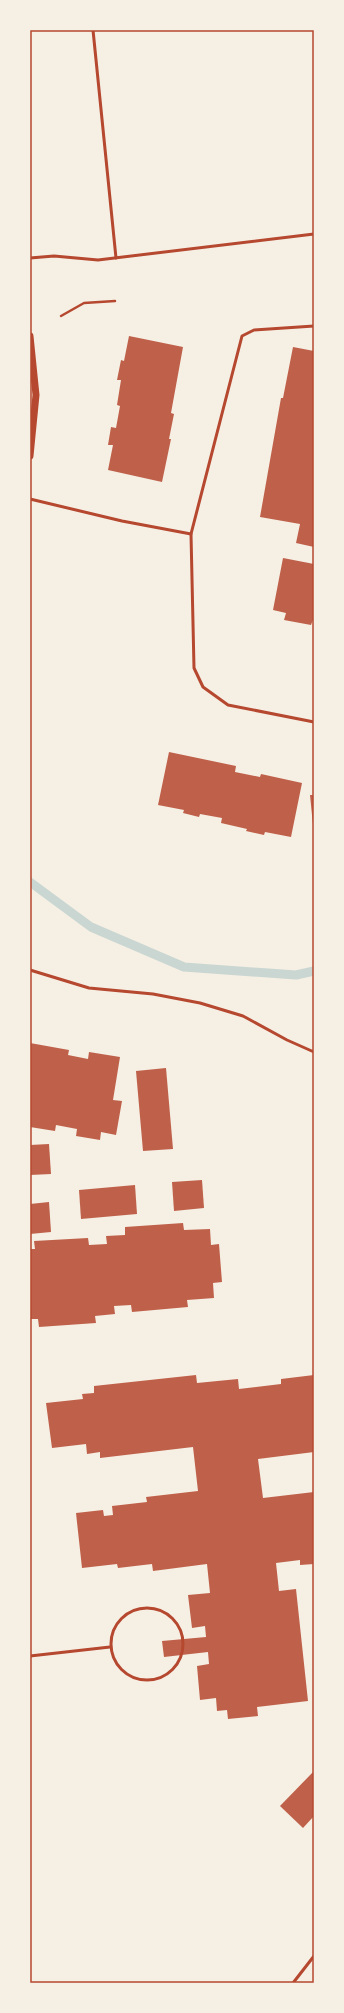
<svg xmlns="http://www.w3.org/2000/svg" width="344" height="2013" viewBox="0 0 344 2013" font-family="Barlow,sans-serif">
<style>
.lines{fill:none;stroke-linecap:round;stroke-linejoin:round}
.stream{stroke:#c9d6d2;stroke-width:9}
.building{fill:#bf614a}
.path{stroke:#b5482f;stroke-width:2.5}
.service{stroke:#b5482f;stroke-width:3}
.tertiary{stroke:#b5482f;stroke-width:7}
.neatline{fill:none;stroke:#b5482f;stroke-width:1.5}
</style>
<rect width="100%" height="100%" fill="#f6efe4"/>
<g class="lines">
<polyline class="stream" points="30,882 91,927 184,967 296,975 314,971"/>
</g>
<g class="building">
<polygon points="129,336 183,347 171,413 174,414 169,439 171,439 162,482 108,470 113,445 108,445 111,427 116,428 120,406 117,405 121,380 117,380 121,360 124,361"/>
<polygon points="293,347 314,351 314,547 296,543 300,524 260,517 281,398 283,398"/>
<polygon points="283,558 314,564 314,617 311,625 284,620 286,613 273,610"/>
<polygon points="169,752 236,766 235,772 260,777 261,774 302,783 291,837 265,832 264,835 246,831 247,829 221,823 222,818 200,814 199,817 183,813 184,810 158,805"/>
<polygon points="310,795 314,795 314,825 313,825"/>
<polygon points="30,1043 69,1050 68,1055 88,1059 89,1052 120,1057 113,1100 122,1101 116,1135 101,1132 100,1140 76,1136 77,1129 56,1125 55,1131 30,1127"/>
<polygon points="166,1068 173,1149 143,1151 136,1071"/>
<polygon points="49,1144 51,1174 30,1175 30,1145"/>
<polygon points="202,1180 204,1208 174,1211 172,1182"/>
<polygon points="135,1185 137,1214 81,1219 79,1190"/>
<polygon points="49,1202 51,1232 30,1234 30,1204"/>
<polygon points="183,1223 184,1230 210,1229 211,1245 219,1244 222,1282 213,1283 214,1298 187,1300 188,1307 132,1312 131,1305 114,1306 115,1314 95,1316 96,1323 39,1327 38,1319 30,1319 30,1249 35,1249 34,1241 88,1238 89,1245 107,1244 106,1236 125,1235 125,1227"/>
<polygon points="196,1375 197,1383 238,1379 239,1389 281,1384 281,1379 314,1375 314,1452 258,1459 263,1498 314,1492 314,1564 300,1565 300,1560 276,1563 279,1591 296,1589 308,1701 257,1707 258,1716 228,1719 227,1710 217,1711 216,1698 200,1700 197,1666 209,1664 208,1652 164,1657 162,1641 206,1637 205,1626 192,1628 188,1595 210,1593 207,1564 153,1571 152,1564 118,1568 117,1564 82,1568 76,1513 103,1510 104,1516 113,1515 112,1506 147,1502 146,1497 198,1491 193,1447 100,1458 100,1452 87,1454 86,1444 52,1448 46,1403 83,1399 82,1394 94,1393 94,1386"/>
<polygon points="314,1771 314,1816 303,1828 280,1806"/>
</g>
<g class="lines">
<polyline class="path" points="61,316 84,303 115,301"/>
<g class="service">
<polyline points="93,30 116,258"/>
<polyline points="30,258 54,256 98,260 314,234"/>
<polyline points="314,326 254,330 242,336 191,534 194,668 203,687 228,705 314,722"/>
<polyline points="30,499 122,521 191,534"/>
<polyline points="30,970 89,988 153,994 200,1003 243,1016 287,1040 314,1052"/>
<circle cx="147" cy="1644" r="36"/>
<polyline points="30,1656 110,1647"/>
<polyline points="293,1983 314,1956"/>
</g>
<polyline class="tertiary" points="30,336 36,395 30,456"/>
</g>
<rect width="344" height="2013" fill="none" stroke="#f6efe4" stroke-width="62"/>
<rect x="31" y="31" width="282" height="1951" class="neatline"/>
</svg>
